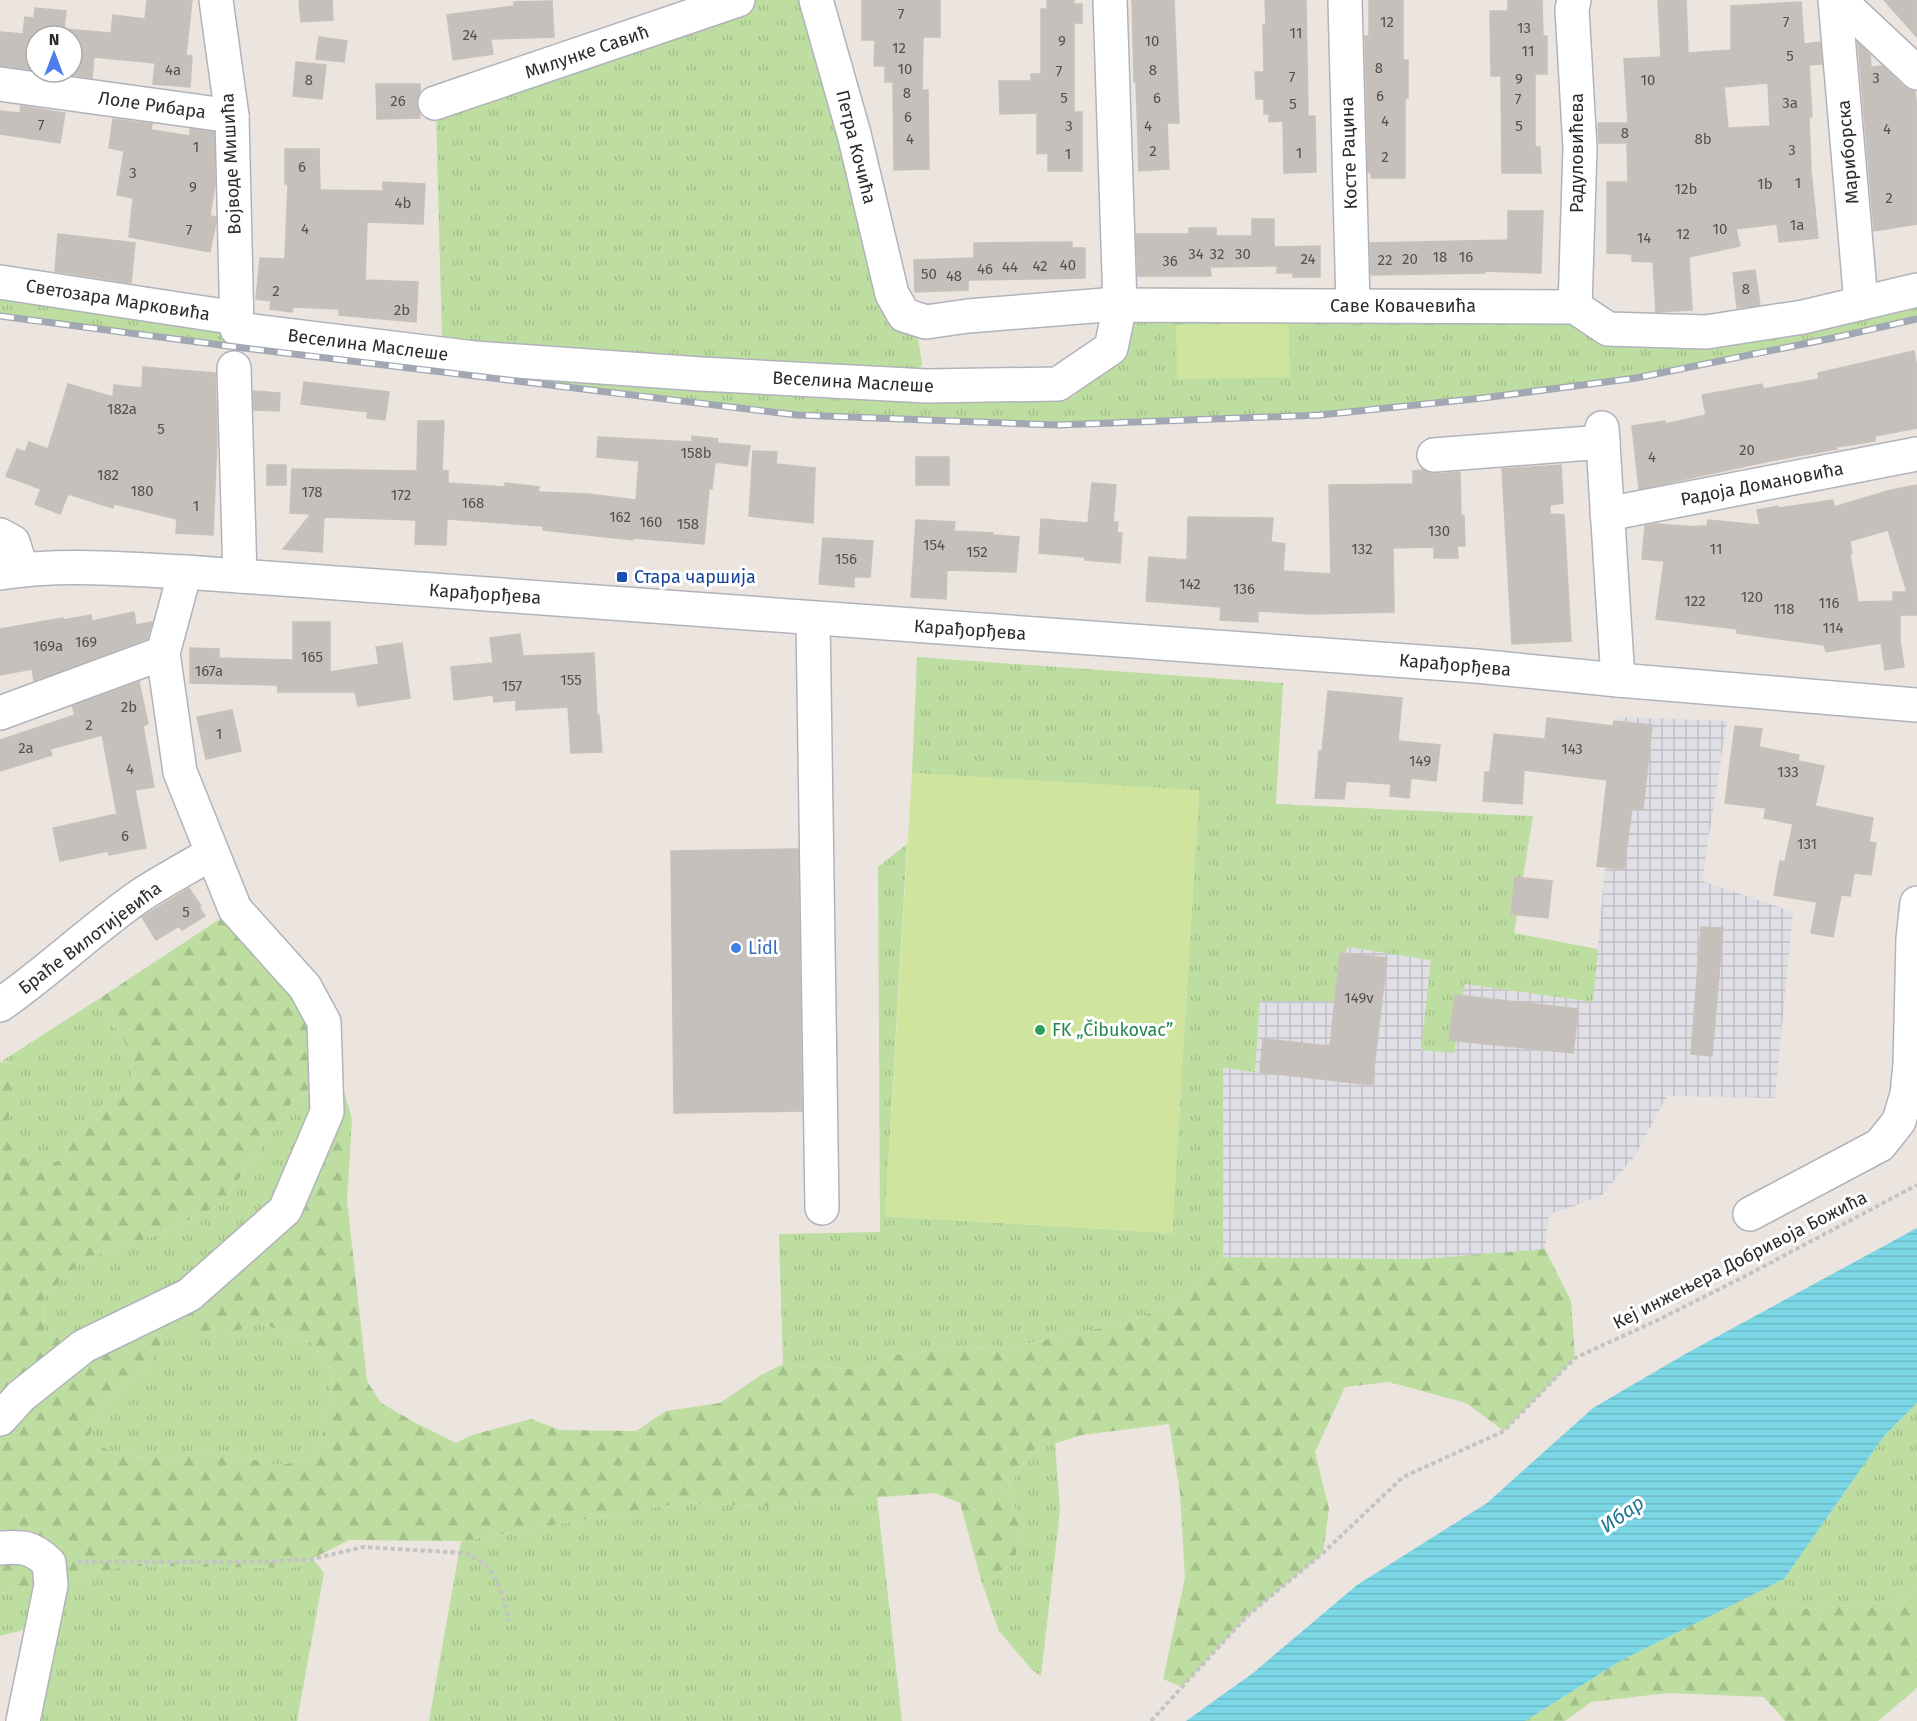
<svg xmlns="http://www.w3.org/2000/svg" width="1917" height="1721" viewBox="0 0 1917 1721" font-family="'Fira Sans',sans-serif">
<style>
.industrial{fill:url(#industrial-grid)}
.grass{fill:url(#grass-tufts)}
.forest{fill:url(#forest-firs)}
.pitch{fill:#cfe59d}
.water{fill:url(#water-rules)}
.building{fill:#c5c0bb;stroke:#c8c1b9;stroke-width:1.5;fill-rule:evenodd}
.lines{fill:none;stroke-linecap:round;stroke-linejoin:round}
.minor-casing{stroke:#b0b3bb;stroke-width:36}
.path{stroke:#c4c4c4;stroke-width:4;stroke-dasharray:4.5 3;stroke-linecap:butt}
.minor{stroke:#fff;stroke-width:33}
.rail-casing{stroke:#a2a7b4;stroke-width:7}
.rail{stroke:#fff;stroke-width:4.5;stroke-dasharray:14;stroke-linecap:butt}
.transit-dot{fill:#1a4fb4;stroke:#fff;stroke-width:2}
.shop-dot{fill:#3f7fe0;stroke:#fff;stroke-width:2}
.leisure-dot{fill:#2e9e5b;stroke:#fff;stroke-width:2}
.labels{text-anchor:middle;stroke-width:6;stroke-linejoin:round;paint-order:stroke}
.number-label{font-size:15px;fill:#525150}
.street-label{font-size:18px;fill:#2c2c2c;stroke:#fff}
.transit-label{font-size:18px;fill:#164399;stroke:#fff;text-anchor:start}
.shop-label{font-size:18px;fill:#366cbe;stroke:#fff;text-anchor:start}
.leisure-label{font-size:18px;fill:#27864d;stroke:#fff;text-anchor:start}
.water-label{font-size:20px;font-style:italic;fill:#187894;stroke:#fff}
</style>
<defs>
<pattern id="industrial-grid" width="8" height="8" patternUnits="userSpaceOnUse" patternTransform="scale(1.5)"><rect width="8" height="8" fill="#e0dfe6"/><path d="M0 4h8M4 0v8" fill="none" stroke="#c0c0c5"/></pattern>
<pattern id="grass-tufts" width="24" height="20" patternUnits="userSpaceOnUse" patternTransform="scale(1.5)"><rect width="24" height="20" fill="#bddea0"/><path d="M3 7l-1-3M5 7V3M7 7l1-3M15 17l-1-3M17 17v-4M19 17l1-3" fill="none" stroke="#a3bf8a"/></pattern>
<pattern id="forest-firs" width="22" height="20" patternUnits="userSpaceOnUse" patternTransform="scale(1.5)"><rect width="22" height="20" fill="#bddea0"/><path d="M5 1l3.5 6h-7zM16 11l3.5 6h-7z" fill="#a3bf8a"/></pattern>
<pattern id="water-rules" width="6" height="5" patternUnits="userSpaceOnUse" patternTransform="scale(1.5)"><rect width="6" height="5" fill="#7bd7e6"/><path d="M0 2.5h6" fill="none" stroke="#6ab9c5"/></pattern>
</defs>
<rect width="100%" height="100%" fill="#ece5df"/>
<polygon class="industrial" points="1618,717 1727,721 1702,881 1793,912 1775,1098 1667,1096 1634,1157 1602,1195 1561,1211 1549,1214 1545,1249 1422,1259 1223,1257 1223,1068 1255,1072 1260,1000 1338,1001 1346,947 1431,960 1422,1050 1454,1053 1465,984 1593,1002"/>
<g class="grass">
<polygon points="743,0 815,0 892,294 918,337 922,365 911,375 442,340 436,113"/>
<polygon points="0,282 237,318 940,399 1072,397 1121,359 1120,305 1575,307 1608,329 1917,290 1917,319 1833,338 1636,378 1483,398 1320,415 1058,425 797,415 0,314"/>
<polygon points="917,657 1283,683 1276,804 1533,816 1514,933 1598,949 1593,1002 1465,984 1454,1053 1421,1050 1431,960 1347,947 1338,1001 1260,1001 1255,1072 1223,1068 1223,1257 1182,1299 1129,1322 1007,1348 962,1347 886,1356 863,1370 783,1364 779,1234 880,1232 878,867 907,844 885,1216 1172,1233 1199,791 912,773"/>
<polygon points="97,1000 125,1042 135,1085 86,1120 62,1160 34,1168 6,1140 13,1064 2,1061"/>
<polygon points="326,1077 230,1335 256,1321 312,1343 332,1373 331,1395 321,1441 314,1460 278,1465 219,1452 166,1458 119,1455 86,1441 103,1405 151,1363 84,1346 43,1332 44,1296 84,1259 154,1236 218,1206 247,1168 293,1100"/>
<polygon points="1917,1403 1917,1591 1899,1600 1808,1609 1743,1599 1784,1579 1884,1436"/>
<polygon points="1055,1443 1060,1511 1041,1676 1032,1670 999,1631 982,1583 1014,1563 1024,1525 1006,1491 1031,1451"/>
<polygon points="877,1497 902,1721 429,1721 461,1541 680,1503 765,1506"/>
<polygon points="313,1559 324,1573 297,1721 23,1721 42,1625 0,1636 0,1593 51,1585 124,1566 294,1568"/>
</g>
<g class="forest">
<polygon points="235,909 305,987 326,1077 293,1100 247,1168 218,1206 154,1236 84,1259 44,1296 43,1332 84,1346 149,1314 162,1341 151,1363 103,1405 87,1440 119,1455 166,1458 219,1452 278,1465 314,1460 321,1441 331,1395 332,1373 312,1343 256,1321 230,1335 194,1341 179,1325 189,1295 285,1210 326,1094 345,1094 352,1119 347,1200 367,1381 381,1403 416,1423 456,1443 472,1435 531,1419 560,1430 636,1431 666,1411 720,1403 761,1375 783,1364 863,1370 886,1356 962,1347 1007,1348 1129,1322 1182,1299 1223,1257 1422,1259 1545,1249 1571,1301 1575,1358 1504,1431 1466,1403 1389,1382 1345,1387 1315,1452 1329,1509 1323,1553 1247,1616 1182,1687 1163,1679 1185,1578 1180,1493 1169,1424 1082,1435 1031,1451 1006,1491 1024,1525 1014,1563 982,1583 960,1503 935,1493 765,1506 680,1503 461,1541 349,1540 294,1568 124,1566 51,1585 0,1593 0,1062 14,1064 7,1140 34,1168 62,1160 86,1120 135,1085 125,1042 97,1000"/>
<polygon points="1917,1591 1917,1688 1878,1721 1785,1721 1764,1697 1668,1693 1591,1702 1565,1721 1525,1721 1622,1660 1743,1599 1808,1609 1899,1600"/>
</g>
<g class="pitch">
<polygon points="1289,323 1290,377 1177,379 1176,325"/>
<polygon points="912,773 1199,790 1172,1233 885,1216"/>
</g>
<polygon class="water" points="1917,1228 1917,1403 1884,1436 1784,1579 1622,1660 1525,1721 1186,1721 1253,1673 1357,1585 1487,1503 1593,1408 1687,1353"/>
<g class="building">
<polygon points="147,0 192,0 186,55 192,56 190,87 153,84 155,63 94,57 92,78 50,72 72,72 72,36 36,36 36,70 0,66 0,32 23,34 25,17 34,18 35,8 66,11 64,29 111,33 113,15 145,19"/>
<polygon points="299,0 332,0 333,20 301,22"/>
<polygon points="862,0 940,0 940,37 923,37 922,90 928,90 929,169 894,170 893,82 885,82 885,66 874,66 875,40 862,40"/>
<polygon points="1047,0 1074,0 1074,4 1082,4 1082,23 1074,23 1074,112 1082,112 1082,171 1048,171 1048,153 1037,154 1037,113 1000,114 999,81 1031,81 1031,74 1041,74 1041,9 1047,9"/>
<polygon points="1132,0 1174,0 1179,123 1167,123 1169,169 1139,171 1136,82 1134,82"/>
<polygon points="1265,0 1306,0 1308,116 1315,116 1316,172 1284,173 1283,121 1269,122 1269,114 1264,114 1264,99 1256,99 1255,72 1264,72 1263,25 1266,25"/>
<polygon points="1369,0 1403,0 1403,60 1408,60 1408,98 1405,98 1405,178 1371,178 1371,172 1368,172 1365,36 1369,36"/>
<polygon points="1508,0 1542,0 1543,36 1547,36 1547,74 1535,74 1535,147 1540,147 1541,173 1502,173 1501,76 1491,76 1490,11 1508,11"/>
<path d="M1686,0l2,53 43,-3v-44l70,-4 3,42 16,-2 2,22 -13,1 3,52h-3l2,54 7,67 -39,4 -2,-18 -41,5 4,17 -51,11 3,53 -36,2 -3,-50 -21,-1v-7l-25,-1v-71h21l-1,-39h-28l-1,-20h30l-4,-64 37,-2 -3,-56zM1768,83l2,43 -42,2 -4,-41z"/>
<polygon points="1884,0 1917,0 1917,37"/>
<polygon points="552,1 554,37 491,39 493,54 453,60 447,15 514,6 514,2"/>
<polygon points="319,37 347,41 344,62 316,59"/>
<polygon points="1858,43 1870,55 1871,67 1882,66 1904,87 1915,91 1917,110 1917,224 1874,231"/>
<polygon points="296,62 326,65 322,99 293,96"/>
<polygon points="376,84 420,84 420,93 417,100 420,118 377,119"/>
<polygon points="21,106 65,113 60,143 0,134 0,111 20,113"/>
<polygon points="113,119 152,124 151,130 190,136 190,129 214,132 215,185 210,216 216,217 216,222 210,252 129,237 133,198 117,195 124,151 109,148"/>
<polygon points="285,149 319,149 320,190 383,191 383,182 425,184 423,224 367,222 365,280 418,282 416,322 339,315 339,309 293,307 292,312 270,309 271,301 256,299 260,258 285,259 288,184 285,184"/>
<polygon points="1508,211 1543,211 1541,273 1485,271 1485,273 1371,275 1370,243 1508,240"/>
<polygon points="1252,219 1274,219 1274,247 1320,246 1320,277 1293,277 1293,273 1277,273 1277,266 1210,267 1211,276 1138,276 1136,234 1189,234 1189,228 1216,228 1216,236 1252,236"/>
<polygon points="58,234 135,243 131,283 55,271"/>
<polygon points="1072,242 1072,248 1085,248 1085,278 968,280 968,290 915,292 914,260 974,258 974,243"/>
<polygon points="1755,270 1760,305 1737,308 1733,273"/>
<polygon points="1914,351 1917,368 1917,428 1875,436 1875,441 1836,447 1837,449 1770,461 1639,489 1632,426 1665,421 1665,424 1706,415 1702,395 1762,384 1763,389 1819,379 1818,373"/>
<polygon points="143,367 215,373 217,438 213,535 176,533 177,519 114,504 113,508 68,494 60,514 35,504 41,489 6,476 17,449 25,452 29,442 48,449 68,384 113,397 114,385 142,388"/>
<polygon points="304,382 389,392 385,420 367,418 368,412 301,404"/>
<polygon points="253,391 280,393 279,411 254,410"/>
<polygon points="418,421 444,421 442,470 448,471 448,483 505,487 505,483 539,487 538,492 588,494 636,500 639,461 597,457 598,437 692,442 692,436 718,439 717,443 750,446 747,466 715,462 712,489 709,488 704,544 633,538 633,540 543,530 543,526 447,519 446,545 415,544 416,520 324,517 322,552 283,549 311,514 290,513 292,469 417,471"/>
<polygon points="753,451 777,452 776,464 815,468 813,523 749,516"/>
<rect x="916" y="457" width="33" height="28"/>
<rect x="267" y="465" width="19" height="20"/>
<polygon points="1561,465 1563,503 1550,505 1550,514 1564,515 1571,641 1512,644 1502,469"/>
<polygon points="1424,470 1435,474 1460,472 1461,516 1464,515 1465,546 1457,546 1458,558 1434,558 1434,547 1393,548 1394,612 1311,614 1258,611 1258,622 1220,620 1221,607 1146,601 1149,557 1187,560 1188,517 1273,518 1271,542 1285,544 1283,571 1331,574 1329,485 1413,484 1413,471"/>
<polygon points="1092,483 1116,485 1113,522 1118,522 1117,533 1122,533 1120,563 1085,560 1085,557 1039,553 1041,519 1088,523"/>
<path d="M1917,485v130h-17v25l4,27 -19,3 -4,-27 -55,9 -2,-7 -87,-12v-4l-81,-10 8,-58 -22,-2 3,-33 11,-2 42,3v-1h9l1,-6 52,5 -3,-15 21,-4 1,2 54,-8 1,7 57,-17zM1888,530l19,62h-14v9l-35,1 -8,-48 2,-1 -2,-12z"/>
<polygon points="916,520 955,522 954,531 993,533 993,535 1019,537 1016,572 947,570 946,599 911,597"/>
<polygon points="823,538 873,541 870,577 854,577 854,587 819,584"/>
<polygon points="134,612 136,625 152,622 147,639 34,681 32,669 0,675 0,629 63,618 63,620 91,615 92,621"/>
<polygon points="293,622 330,622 330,672 379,664 376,647 402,643 410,698 358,706 355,692 278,692 277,685 190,683 190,648 219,649 219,658 293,660"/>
<polygon points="520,634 523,656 594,653 597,715 599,715 602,752 571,753 568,707 516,710 516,700 494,702 493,695 454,700 451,667 493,663 490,638"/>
<polygon points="139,682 148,724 143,726 154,787 135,790 146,848 109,855 108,851 60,861 53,828 117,814 102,735 50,749 52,755 0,771 0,740 75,715 72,706"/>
<polygon points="1328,691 1402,698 1398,741 1440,745 1436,781 1411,778 1409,798 1390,796 1391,784 1346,781 1344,799 1315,798 1319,751 1322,751"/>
<polygon points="232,710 241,751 206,759 197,717"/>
<polygon points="1547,718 1613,726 1614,721 1652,725 1643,809 1632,808 1624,869 1597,866 1607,780 1524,770 1522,804 1483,801 1485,772 1490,772 1494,734 1545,739"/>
<polygon points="1735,726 1762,729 1759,747 1799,755 1798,761 1824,766 1815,806 1873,818 1869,842 1876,843 1871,875 1854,873 1850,896 1841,895 1833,937 1811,933 1817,902 1774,895 1780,861 1785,862 1793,824 1764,818 1766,808 1725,803"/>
<polygon points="798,849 802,1111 674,1113 671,851"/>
<polygon points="1515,877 1552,881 1548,918 1511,914"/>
<polygon points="189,888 201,906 199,907 205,916 182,930 179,926 156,940 142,917"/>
<polygon points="1701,927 1723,928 1712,1056 1691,1054"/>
<polygon points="1340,953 1387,958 1372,1085 1260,1072 1263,1039 1330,1046"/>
<polygon points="1455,995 1578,1009 1573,1053 1449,1040"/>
</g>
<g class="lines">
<g class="minor-casing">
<g id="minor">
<polyline points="216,0 232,116 237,329 474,358 701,374 927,386 1058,384 1111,348 1120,305 1110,0"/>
<polyline points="816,0 854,134 892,294 904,315 926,322 968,316 1105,305 1575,307 1608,329 1706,332 1803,317 1917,290"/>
<polyline points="1345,0 1353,305"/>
<polyline points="1574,0 1572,9 1580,148 1575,307"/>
<polyline points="1835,0 1861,303"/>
<polyline points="1839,0 1917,73"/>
<polyline points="0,84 232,116"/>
<polyline points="435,103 738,0"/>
<polyline points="0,282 237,318"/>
<polyline points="234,368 240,576"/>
<polyline points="1602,428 1618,680"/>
<polyline points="1434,455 1603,442"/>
<polyline points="1607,514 1917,454"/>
<polyline points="0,535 13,542 22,570"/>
<path d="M0,573c61,-10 123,-4 185,-1l1291,94 142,14 299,25"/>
<polyline points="813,619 822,1208"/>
<polyline points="0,713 163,653"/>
<path d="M0,1005c49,-34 92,-76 141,-110 23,-15 48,-28 71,-42"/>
<polyline points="1750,1214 1880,1145 1899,1121 1907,1094 1910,1065 1913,939 1917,903"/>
<polyline points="0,1419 21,1396 84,1346 189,1295 285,1210 327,1112 324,1022 305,987 235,909 180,772 163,653 185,572"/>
<path d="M0,1548c23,-2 32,-1 49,15l2,22 -28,136"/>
</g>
</g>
<g class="path">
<path d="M77,1562h186l50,-3 50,-12 101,6c34,12 36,36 45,68"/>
<polyline points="1151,1721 1247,1616 1323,1553 1403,1477 1504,1431 1575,1358 1660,1319 1753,1272 1917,1185"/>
</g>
<use href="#minor" class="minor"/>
<g class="rail-casing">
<polyline id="rail" points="0,316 236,347 797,415 1058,425 1320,415 1483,398 1636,378 1833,338 1917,319"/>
</g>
<use href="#rail" class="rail"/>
</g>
<rect class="transit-dot" x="616" y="571" width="12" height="12" rx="3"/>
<circle class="shop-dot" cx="736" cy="948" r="6"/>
<circle class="leisure-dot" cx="1040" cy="1030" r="6"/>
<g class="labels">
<g class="number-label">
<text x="901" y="19">7</text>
<text x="1387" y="27">12</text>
<text x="1786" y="27">7</text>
<text x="1524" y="33">13</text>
<text x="1296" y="38">11</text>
<text x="470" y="40">24</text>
<text x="1062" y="46">9</text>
<text x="1152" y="46">10</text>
<text x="899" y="53">12</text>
<text x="1528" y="56">11</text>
<text x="1790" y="61">5</text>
<text x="1379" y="73">8</text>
<text x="905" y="74">10</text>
<text x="173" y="75">4a</text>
<text x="1153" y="75">8</text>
<text x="1059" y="76">7</text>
<text x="1292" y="82">7</text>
<text x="1876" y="83">3</text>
<text x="1519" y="84">9</text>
<text x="309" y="85">8</text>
<text x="1648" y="85">10</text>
<text x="907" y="98">8</text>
<text x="1380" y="101">6</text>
<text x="1064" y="103">5</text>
<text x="1157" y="103">6</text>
<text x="1518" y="104">7</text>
<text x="398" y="106">26</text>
<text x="1790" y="108">3a</text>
<text x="1293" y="109">5</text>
<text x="908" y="122">6</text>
<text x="1385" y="126">4</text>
<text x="41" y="130">7</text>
<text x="1069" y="131">3</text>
<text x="1148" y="131">4</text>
<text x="1519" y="131">5</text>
<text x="1887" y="134">4</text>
<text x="1625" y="138">8</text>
<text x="910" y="144">4</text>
<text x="1703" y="144">8b</text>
<text x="196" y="152">1</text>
<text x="1792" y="155">3</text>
<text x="1153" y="156">2</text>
<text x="1299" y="158">1</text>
<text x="1068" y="159">1</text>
<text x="1385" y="162">2</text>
<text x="302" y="172">6</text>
<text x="133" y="178">3</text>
<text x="1798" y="188">1</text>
<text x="1765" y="189">1b</text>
<text x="193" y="192">9</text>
<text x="1686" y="194">12b</text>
<text x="1889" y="203">2</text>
<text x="403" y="208">4b</text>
<text x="1797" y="230">1a</text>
<text x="305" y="234">4</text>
<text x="1720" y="234">10</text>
<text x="189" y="235">7</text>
<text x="1683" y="239">12</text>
<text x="1644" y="243">14</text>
<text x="1196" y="259">34</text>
<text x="1217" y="259">32</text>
<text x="1243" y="259">30</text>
<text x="1440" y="262">18</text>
<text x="1466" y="262">16</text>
<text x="1308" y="264">24</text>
<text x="1410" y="264">20</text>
<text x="1385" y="265">22</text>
<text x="1170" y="266">36</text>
<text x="1068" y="270">40</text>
<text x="1040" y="271">42</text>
<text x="1010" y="272">44</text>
<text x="985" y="274">46</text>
<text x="929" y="279">50</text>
<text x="954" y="281">48</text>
<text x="1746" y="294">8</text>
<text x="276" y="296">2</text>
<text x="402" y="315">2b</text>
<text x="122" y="414">182a</text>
<text x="161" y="434">5</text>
<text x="1747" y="455">20</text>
<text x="696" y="458">158b</text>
<text x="1652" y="462">4</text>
<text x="108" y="480">182</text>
<text x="142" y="496">180</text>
<text x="312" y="497">178</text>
<text x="401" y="500">172</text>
<text x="473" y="508">168</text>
<text x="196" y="511">1</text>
<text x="620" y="522">162</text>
<text x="651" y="527">160</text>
<text x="688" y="529">158</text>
<text x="1439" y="536">130</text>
<text x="934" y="550">154</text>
<text x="1362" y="554">132</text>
<text x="1716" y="554">11</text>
<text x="977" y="557">152</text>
<text x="846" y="564">156</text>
<text x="1190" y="589">142</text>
<text x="1244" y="594">136</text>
<text x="1752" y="602">120</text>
<text x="1695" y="606">122</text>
<text x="1829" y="608">116</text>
<text x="1784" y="614">118</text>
<text x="1833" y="633">114</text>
<text x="86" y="647">169</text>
<text x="48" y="651">169a</text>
<text x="312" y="662">165</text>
<text x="209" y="676">167a</text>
<text x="571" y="685">155</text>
<text x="512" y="691">157</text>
<text x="129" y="712">2b</text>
<text x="89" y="730">2</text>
<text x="219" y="739">1</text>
<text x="26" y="753">2a</text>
<text x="1572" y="754">143</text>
<text x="1420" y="766">149</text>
<text x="130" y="774">4</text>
<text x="1788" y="777">133</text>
<text x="125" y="841">6</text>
<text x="1807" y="849">131</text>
<text x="186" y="917">5</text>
<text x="1359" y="1003">149v</text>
</g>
<g class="street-label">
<text transform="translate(587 52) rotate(-19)" y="6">Милунке Савић</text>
<text transform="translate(152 105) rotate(8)" y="6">Лоле Рибара</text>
<text transform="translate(856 147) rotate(76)" y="6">Петра Кочића</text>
<text transform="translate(1848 152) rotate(-95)" y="6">Мариборска</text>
<text transform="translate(1349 153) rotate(-92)" y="6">Косте Рацина</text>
<text transform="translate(1577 153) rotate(-90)" y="6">Радуловићева</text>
<text transform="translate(231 164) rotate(-93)" y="6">Војводе Мишића</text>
<text transform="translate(118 300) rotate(9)" y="6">Светозара Марковића</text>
<text x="1403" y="312">Саве Ковачевића</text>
<text transform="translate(368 345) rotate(7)" y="6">Веселина Маслеше</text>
<text transform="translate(853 382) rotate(3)" y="6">Веселина Маслеше</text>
<text transform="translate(1762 484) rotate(-11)" y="6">Радоја Домановића</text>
<text transform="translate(485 594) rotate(4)" y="6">Карађорђева</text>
<text transform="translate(970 630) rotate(4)" y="6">Карађорђева</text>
<text transform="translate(1455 665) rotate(5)" y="6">Карађорђева</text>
<text transform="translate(90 938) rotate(-37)" y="6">Браће Вилотијевића</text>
<text transform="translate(1740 1260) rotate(-27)" y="6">Кеј инжењера Добривоја Божића</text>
</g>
<g class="transit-label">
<text x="634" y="583">Стара чаршија</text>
</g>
<g class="shop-label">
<text x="748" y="954">Lidl</text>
</g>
<g class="leisure-label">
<text x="1052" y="1036">FK „Čibukovac”</text>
</g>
<g class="water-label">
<text transform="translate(1622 1514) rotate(-35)" y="7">Ибар</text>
</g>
</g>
<g transform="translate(54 54)"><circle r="28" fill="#ffffff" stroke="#ababab" stroke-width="1.5"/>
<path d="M0-4.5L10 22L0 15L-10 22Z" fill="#4c7eec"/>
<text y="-9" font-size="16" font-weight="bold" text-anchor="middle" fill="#2c2c2c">N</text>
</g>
</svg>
